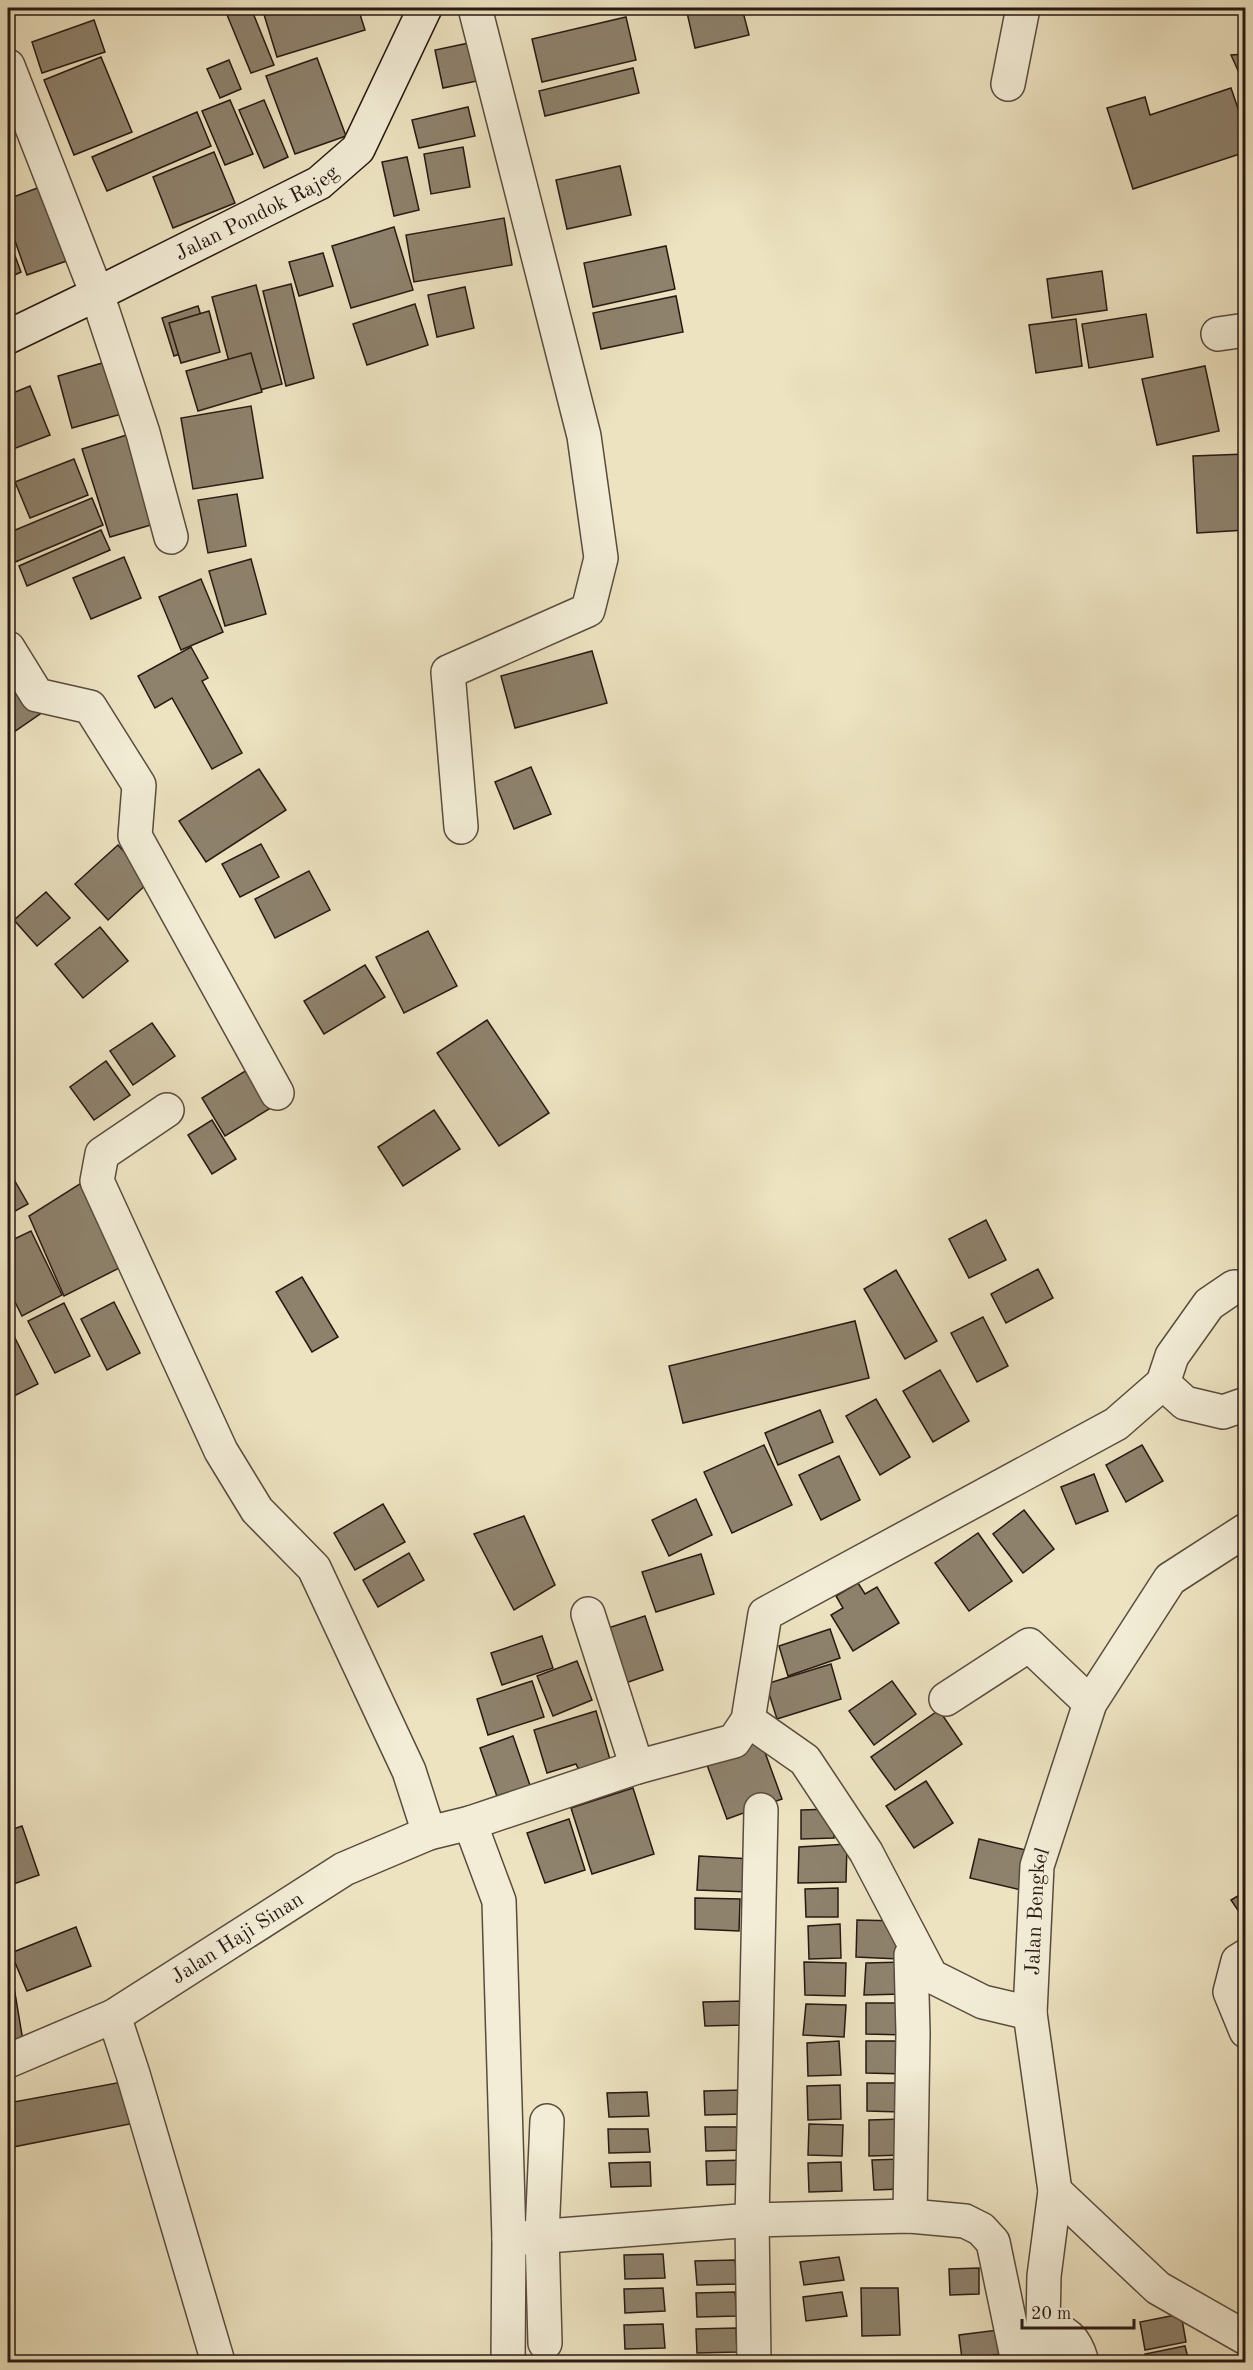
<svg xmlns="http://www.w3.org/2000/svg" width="1253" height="2370" viewBox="0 0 1253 2370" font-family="'Old Standard TT',serif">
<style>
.building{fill:#8e826d;stroke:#281913;stroke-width:1.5}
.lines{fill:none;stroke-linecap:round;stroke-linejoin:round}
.minor-casing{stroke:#594c3e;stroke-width:36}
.secondary-casing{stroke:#281913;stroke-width:36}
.minor{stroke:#f3edd7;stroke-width:33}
.secondary{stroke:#f3edd7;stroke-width:33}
.labels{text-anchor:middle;stroke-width:6;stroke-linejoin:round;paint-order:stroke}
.street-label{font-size:21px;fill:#281913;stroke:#f3edd7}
</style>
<rect width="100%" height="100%" fill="#ede3c1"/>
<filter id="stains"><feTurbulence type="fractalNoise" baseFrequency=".00333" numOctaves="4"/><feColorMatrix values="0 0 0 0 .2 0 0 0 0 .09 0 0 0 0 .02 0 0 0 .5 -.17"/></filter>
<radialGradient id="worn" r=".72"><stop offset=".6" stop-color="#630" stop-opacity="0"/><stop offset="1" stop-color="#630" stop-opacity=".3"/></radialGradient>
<g class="building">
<polygon points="230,8 251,8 274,65 251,73 225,10"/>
<polygon points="262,8 358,8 365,30 277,57"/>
<polygon points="686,8 742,8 749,35 695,48"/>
<polygon points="626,17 636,60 542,82 532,39"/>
<polygon points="94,20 105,52 42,73 32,42"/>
<polygon points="469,43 477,81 443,88 435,50"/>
<polygon points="1246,54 1246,88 1231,55"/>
<polygon points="101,57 132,132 74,155 44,80"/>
<polygon points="317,58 346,136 295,154 266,76"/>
<polygon points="229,60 241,89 220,98 207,69"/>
<polygon points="633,68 639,93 545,116 539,91"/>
<polygon points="1231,88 1246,132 1246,152 1133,189 1107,108 1145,97 1150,115"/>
<polygon points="230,100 253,154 225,165 202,111"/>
<polygon points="264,100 288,157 264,168 239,110"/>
<polygon points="468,107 475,136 419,148 412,120"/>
<polygon points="197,112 211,146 107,191 92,157"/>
<polygon points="463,147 470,187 431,194 424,154"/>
<polygon points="214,152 235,203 173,228 153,177"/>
<polygon points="407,157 419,210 394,216 382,162"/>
<polygon points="620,166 631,215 567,229 556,180"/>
<polygon points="48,184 75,258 27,275 8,221 8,199"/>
<polygon points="504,218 512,265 414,282 406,235"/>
<polygon points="394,227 413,290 351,308 332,246"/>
<polygon points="8,237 21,272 8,278"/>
<polygon points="666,246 675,289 593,307 584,263"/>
<polygon points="323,253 333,286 299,296 289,262"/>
<polygon points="1102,271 1107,310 1052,318 1047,279"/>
<polygon points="291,284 314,378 286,386 263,291"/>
<polygon points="256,285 282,384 238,396 212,297"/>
<polygon points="465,287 474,328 437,337 428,295"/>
<polygon points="676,296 683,332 601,349 593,313"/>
<polygon points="415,304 428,345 367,365 353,324"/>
<polygon points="198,306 210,344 174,356 162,318"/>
<polygon points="209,311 220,352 181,363 169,323"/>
<polygon points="1146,314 1153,357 1089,368 1082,324"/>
<polygon points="1076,319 1082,366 1036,373 1029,325"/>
<polygon points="251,353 262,392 198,411 186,371"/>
<polygon points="109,361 125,413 72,428 58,376"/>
<polygon points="1205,366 1219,431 1157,445 1142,379"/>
<polygon points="30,386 50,435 8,451 8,395"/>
<polygon points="251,406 263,478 193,489 181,418"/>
<polygon points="133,433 161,522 110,537 82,449"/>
<polygon points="1246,454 1246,530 1197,533 1193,456"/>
<polygon points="74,459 88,495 30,518 15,482"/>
<polygon points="237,494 246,546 208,553 198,500"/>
<polygon points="92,498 103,525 8,565 8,533"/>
<polygon points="101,530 110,550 27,586 19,566"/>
<polygon points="124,557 141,598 91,619 73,578"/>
<polygon points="251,559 266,614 225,626 209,571"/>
<polygon points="201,579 223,632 181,650 159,597"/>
<polygon points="191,647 208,678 202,681 242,753 212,769 172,698 155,708 138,676"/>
<polygon points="592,651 607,703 515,728 501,676"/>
<polygon points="16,677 40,714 8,736 8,683"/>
<polygon points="531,767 551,814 514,829 495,782"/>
<polygon points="259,769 286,810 206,862 179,821"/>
<polygon points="261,844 279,877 240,897 222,864"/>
<polygon points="118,845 150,881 108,920 75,884"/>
<polygon points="309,871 330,910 275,938 255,899"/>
<polygon points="46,892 70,918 37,946 14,920"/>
<polygon points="100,927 128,961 83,998 55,964"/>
<polygon points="428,931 457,986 404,1013 376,957"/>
<polygon points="365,965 385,997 324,1034 304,1001"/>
<polygon points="487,1020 549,1113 499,1146 437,1053"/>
<polygon points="152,1023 175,1056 133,1085 110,1051"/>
<polygon points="106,1061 130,1095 94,1120 70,1087"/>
<polygon points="250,1068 274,1106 225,1136 202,1098"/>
<polygon points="434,1110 460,1149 403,1186 378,1147"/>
<polygon points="212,1120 236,1159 212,1174 188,1135"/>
<polygon points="8,1169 28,1204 8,1215"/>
<polygon points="86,1180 129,1263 64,1296 29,1216"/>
<polygon points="986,1220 1006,1260 969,1278 949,1239"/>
<polygon points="31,1231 62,1295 22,1316 8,1288 8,1242"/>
<polygon points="1038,1269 1053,1298 1006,1323 991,1294"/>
<polygon points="896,1270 937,1341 905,1359 864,1289"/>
<polygon points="302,1277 338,1337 312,1352 276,1292"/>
<polygon points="114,1302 140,1353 107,1370 81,1319"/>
<polygon points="64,1303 90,1356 55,1373 28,1321"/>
<polygon points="983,1317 1008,1366 977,1382 951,1333"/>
<polygon points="855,1321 869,1378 683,1423 669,1366"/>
<polygon points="10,1328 38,1384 8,1399 8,1330"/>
<polygon points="940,1370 969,1421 933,1442 903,1391"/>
<polygon points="876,1399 910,1457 880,1475 846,1416"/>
<polygon points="820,1410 833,1442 778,1465 765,1433"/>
<polygon points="764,1445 792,1505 732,1533 704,1472"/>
<polygon points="1142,1445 1163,1481 1126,1502 1106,1465"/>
<polygon points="839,1456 860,1500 821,1520 799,1475"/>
<polygon points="1094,1474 1108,1511 1076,1524 1061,1487"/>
<polygon points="696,1499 712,1535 669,1556 652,1520"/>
<polygon points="383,1504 405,1542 355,1570 334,1533"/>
<polygon points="1024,1510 1054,1549 1023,1573 993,1534"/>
<polygon points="524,1516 555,1585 514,1610 474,1534"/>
<polygon points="978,1533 1012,1581 969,1611 935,1563"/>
<polygon points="409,1553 424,1580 378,1607 363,1580"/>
<polygon points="701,1554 714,1594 656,1612 642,1572"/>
<polygon points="858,1583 865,1594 877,1587 899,1623 853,1651 831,1615 843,1608 836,1596"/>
<polygon points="645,1616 663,1670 617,1686 599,1631"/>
<polygon points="830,1629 840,1658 788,1676 779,1646"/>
<polygon points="542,1636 553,1668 502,1685 491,1653"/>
<polygon points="577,1661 592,1700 553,1716 537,1676"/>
<polygon points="831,1664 841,1699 777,1719 766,1684"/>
<polygon points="532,1681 544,1717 488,1735 477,1699"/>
<polygon points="892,1681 916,1714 874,1745 849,1711"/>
<polygon points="939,1710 962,1744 895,1790 871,1757"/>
<polygon points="596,1711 611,1763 580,1772 576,1764 547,1773 534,1730"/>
<polygon points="513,1736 533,1794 500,1805 480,1748"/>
<polygon points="759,1736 782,1799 727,1819 704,1757"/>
<polygon points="926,1781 953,1823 914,1848 886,1806"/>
<polygon points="633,1788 654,1854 592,1874 571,1808"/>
<polygon points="833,1809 834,1838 801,1839 801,1810"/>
<polygon points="569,1819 585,1870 545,1883 527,1833"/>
<polygon points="22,1826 39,1875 8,1886 8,1831"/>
<polygon points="979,1839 1030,1851 1021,1890 970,1878"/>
<polygon points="847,1844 846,1882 798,1883 799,1847"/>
<polygon points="699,1856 752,1859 750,1892 697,1890"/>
<polygon points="838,1888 838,1917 806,1917 805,1889"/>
<polygon points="1246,1891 1246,1922 1231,1900"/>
<polygon points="695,1898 740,1899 739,1931 695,1929"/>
<polygon points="857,1920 900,1921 899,1959 856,1957"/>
<polygon points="840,1924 841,1958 809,1959 808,1926"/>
<polygon points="76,1927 91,1966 27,1991 11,1953"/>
<polygon points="804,1962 846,1963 845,1996 805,1995"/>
<polygon points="904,1962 904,1994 864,1995 866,1963"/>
<polygon points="14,1987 24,2047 8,2050 8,1988"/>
<polygon points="743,2001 745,2025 705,2026 703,2002"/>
<polygon points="866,2003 907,2003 906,2035 866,2034"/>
<polygon points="806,2004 846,2005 844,2037 803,2035"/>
<polygon points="839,2041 841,2075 808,2076 807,2043"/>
<polygon points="866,2041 907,2041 906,2074 866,2073"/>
<polygon points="122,2082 130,2124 8,2148 8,2103"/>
<polygon points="867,2083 900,2083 900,2112 867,2111"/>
<polygon points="840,2085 841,2119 808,2120 807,2086"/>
<polygon points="743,2090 745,2114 705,2115 704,2091"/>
<polygon points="647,2092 649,2116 609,2117 607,2093"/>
<polygon points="903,2119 904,2155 869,2156 869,2120"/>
<polygon points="809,2124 843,2125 842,2156 808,2155"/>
<polygon points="705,2127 744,2127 746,2150 706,2151"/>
<polygon points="608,2129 648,2129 650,2152 609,2153"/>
<polygon points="902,2159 902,2189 874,2190 872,2160"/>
<polygon points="746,2160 747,2184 707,2185 706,2161"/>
<polygon points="650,2162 651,2186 611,2187 609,2163"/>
<polygon points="841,2162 842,2191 809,2192 808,2163"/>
<polygon points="663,2254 665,2278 625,2279 624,2255"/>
<polygon points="839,2257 844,2280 804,2285 800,2262"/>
<polygon points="735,2260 737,2284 697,2285 695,2261"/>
<polygon points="979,2268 979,2294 950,2295 949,2269"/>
<polygon points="663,2288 665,2311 625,2313 624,2289"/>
<polygon points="861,2288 898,2288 900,2335 862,2336"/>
<polygon points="735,2292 737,2316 697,2317 696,2293"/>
<polygon points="842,2292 847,2316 806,2321 803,2297"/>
<polygon points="1181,2314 1186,2342 1145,2350 1140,2322"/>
<polygon points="663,2324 665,2348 625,2349 624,2325"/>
<polygon points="736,2328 737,2352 697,2353 696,2329"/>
<polygon points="998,2330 1002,2354 962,2359 959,2335"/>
<polygon points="1185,2346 1189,2362 1147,2362 1145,2354"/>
<polygon points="736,2359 737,2362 697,2362 697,2361"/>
<polygon points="662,2360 663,2362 623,2361"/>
</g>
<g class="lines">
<g class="minor-casing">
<g id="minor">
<polyline points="8,66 97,294 143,433 171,537"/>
<polyline points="1008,84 1023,8"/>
<polyline points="1218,334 1246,330"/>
<polyline points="8,648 37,695 90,707 139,785 135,836 277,1093"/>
<polyline points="461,827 448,672 588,610 601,558 584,436 475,8"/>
<polyline points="167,1110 102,1154 97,1181 221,1451 257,1510 314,1568 409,1771 429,1833"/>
<polyline points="1163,1383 1185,1403 1223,1412 1246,1404"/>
<polyline points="588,1614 637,1767"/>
<polyline points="946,1699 1029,1645 1090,1703"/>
<polyline points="748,1720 805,1760 866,1852 931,1976 983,2002 1030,2013"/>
<polyline points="470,1823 499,1901 509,2239 508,2362"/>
<polyline points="1246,1956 1238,1961 1230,1992 1246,2031"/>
<polyline points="114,2016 133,2074 218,2362"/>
<path id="s1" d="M8,2061l106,-45 230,-147 85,-36 41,-10 167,-56 97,-26 14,-21 17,-106 351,-190 47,-41 9,-27 37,-52 25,-17 12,1"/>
<polyline points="1055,2191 1158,2288 1246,2338"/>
<polyline points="910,2216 913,2033 911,1955"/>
<polyline points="509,2239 752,2220 910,2216 965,2221 981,2229 993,2242 1018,2362"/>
<path d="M1043,2325c24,8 32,12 39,37"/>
<polyline points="545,2343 542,2235 547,2121"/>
<polyline points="754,2362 752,2220 761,1810"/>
<path id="s2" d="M1050,2362l-7,-37 1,-49 11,-85 -25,-178 7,-147 53,-163 80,-124 76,-49"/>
</g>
</g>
<g class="secondary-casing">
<g id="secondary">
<path id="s3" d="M8,337l89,-43 222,-111 39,-34 67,-141"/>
</g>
</g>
<use href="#minor" class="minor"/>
<use href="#secondary" class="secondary"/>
</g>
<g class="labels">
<g class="street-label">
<text dy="7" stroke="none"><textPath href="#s3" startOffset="278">Jalan Pondok Rajeg</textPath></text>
<text dy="7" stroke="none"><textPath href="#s2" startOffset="454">Jalan Bengkel</textPath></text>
<text dy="7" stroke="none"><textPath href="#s1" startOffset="261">Jalan Haji Sinan</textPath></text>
</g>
</g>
<rect width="1253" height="2370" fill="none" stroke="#ede3c1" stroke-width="30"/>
<rect x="9" y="9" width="1235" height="2352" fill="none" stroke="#281913" stroke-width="3"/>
<rect x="15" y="15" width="1223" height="2340" fill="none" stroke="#281913" stroke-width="1.5"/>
<path d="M1022 2319v9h112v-9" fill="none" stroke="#281913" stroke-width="3"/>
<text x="1031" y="2319" font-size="18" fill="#281913" stroke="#f3edd7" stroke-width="4.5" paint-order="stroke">20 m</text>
<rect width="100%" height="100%" filter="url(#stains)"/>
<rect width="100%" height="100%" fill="url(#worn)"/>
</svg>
